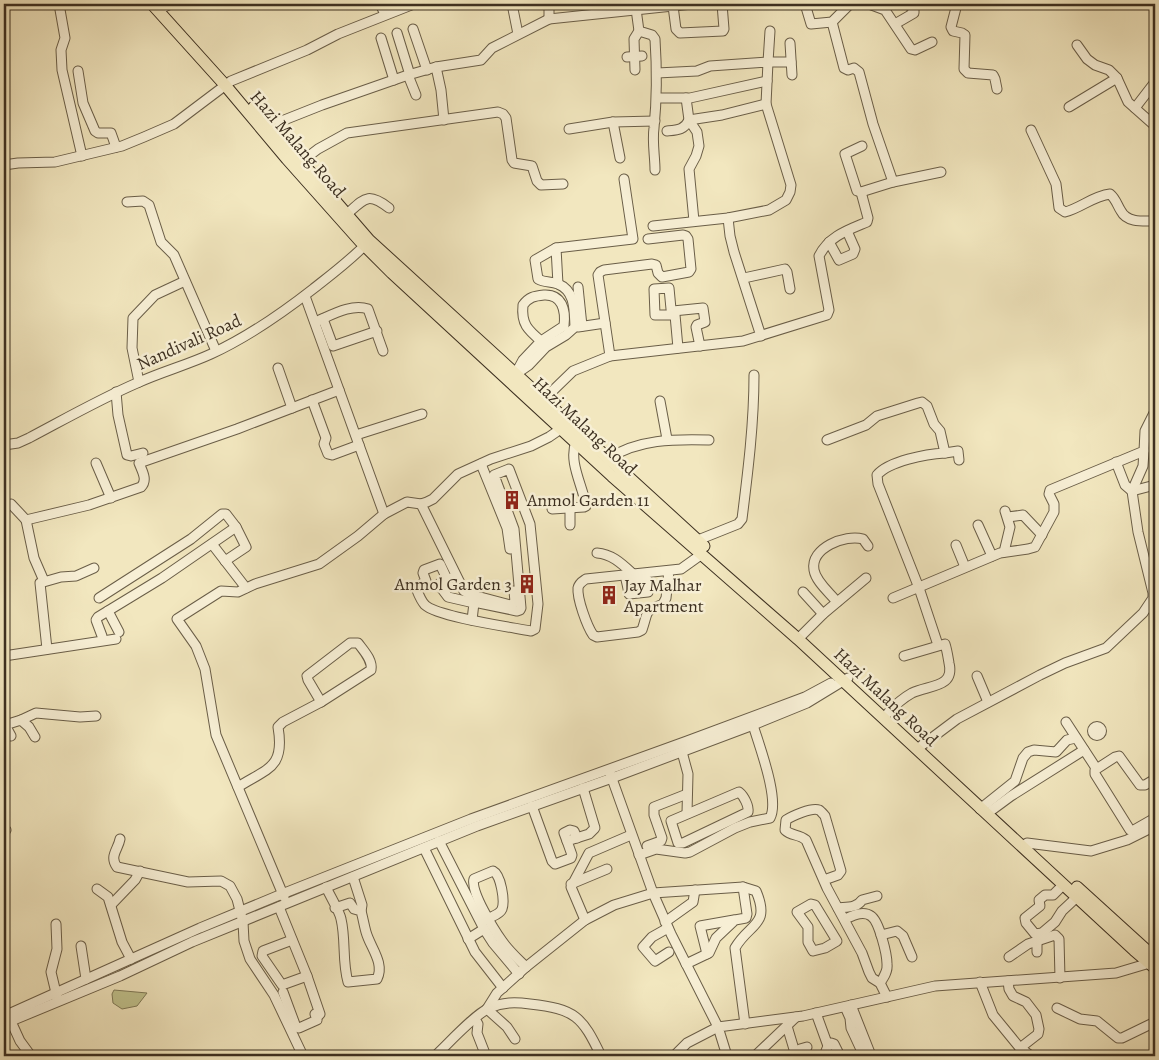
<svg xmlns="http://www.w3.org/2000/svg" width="1159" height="1060" viewBox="0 0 1159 1060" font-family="Alegreya,serif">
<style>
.green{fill:#c1c38e;stroke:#7f7a58}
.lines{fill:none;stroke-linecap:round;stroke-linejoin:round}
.minor-casing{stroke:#6a5e48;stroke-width:11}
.major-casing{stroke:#3d3021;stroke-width:13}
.minor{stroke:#f7efd5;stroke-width:9}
.major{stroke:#f2e7bf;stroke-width:11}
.labels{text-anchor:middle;stroke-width:5;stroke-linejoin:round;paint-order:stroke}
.street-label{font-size:18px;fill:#3d3021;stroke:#f7efd5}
.poi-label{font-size:18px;fill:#3d3021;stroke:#f7efd5;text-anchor:start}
</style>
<rect width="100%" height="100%" fill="#f2e7bf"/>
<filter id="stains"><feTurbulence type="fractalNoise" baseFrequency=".004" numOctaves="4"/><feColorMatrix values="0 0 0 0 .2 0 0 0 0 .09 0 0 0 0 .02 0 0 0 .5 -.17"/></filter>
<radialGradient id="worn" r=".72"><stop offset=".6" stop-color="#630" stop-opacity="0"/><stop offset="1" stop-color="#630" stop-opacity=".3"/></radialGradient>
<polygon class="green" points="114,990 147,993 137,1006 122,1009 113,1003 112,994"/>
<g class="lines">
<g class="minor-casing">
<g id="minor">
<polyline points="59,4 65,38 61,50 62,70 82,156"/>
<polyline points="380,4 385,14"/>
<polyline points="512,4 518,34"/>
<polyline points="805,4 811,24 832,22 850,4"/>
<polyline points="869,4 885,10 911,49 915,50 932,42"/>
<polyline points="957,4 951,27 953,31 962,33 965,35 964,69 968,73 993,75 995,79 997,89"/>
<polyline points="673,6 676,29 680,33 723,31 724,29 722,4"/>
<polyline points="164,7 171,4"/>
<path d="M636,9l3,22 13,4 3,4c2,30 2,59 -1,89 -2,13 1,29 1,42"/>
<polyline points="549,19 549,4"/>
<polyline points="832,22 844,68 848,70 854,68 859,72 873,124 893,182 941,172"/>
<polyline points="895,24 914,13 914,9 907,4"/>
<polyline points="413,29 427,70"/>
<polyline points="770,31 768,62 791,62"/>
<polyline points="397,33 410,75"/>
<polyline points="381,38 394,80"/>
<polyline points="790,43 792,75"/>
<polyline points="1077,45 1087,59 1095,65 1109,70 1117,78 1128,102 1155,126"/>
<polyline points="627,57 642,56"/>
<polyline points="436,67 441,90 444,120"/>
<polyline points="635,70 634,39 639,31"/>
<polyline points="78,71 83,103 95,131 98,133 111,133 116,147"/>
<polyline points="657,73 697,71 710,66 768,62 766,104"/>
<polyline points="408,75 416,95"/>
<polyline points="657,98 690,98 767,81"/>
<polyline points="686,98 689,120 697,132 699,146 696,156 689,169 694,221"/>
<polyline points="1069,107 1117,78"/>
<polyline points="1135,108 1155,82"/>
<polyline points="613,122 620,158"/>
<polyline points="264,128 322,105 408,75 436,67 481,60 492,48 549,19 692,4"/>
<polyline points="569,129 613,122 655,121"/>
<path d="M1031,130l25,54 3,24 6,4c16,-4 28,-16 45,-18 6,5 7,11 11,17 6,12 23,10 34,10"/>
<polyline points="862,146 845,154 857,191 861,192 893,182"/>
<polyline points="301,162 318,149 347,133 498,112 503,114 506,118 512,160 514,163 532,166 537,181 541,185 563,184"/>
<polyline points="4,165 18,163 55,162 122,146 144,137 174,124 231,81 307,50 338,34 414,4"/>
<polyline points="127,202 143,201 149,205 161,242 174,255 216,351"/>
<path d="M347,214c18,-16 21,-22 42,-6"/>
<polyline points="728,218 730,236 734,252 761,336"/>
<path d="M653,226l75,-8 41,-8 17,-10 4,-8 1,-7 -25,-81 -44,11 -33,5c-5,10 -11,10 -22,11"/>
<polyline points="829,242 839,260 853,254 855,249 847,231"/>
<polyline points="556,248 558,284"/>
<polyline points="744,278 785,269 787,272 790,289"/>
<polyline points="578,287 582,326"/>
<polyline points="305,296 384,514"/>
<polyline points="673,311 703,308 705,322 697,325 696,327 700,346"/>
<polyline points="675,315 655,315 654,289 669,288 671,309 675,315 678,348"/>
<polyline points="323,319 333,346 377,331"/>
<path d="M315,322c15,-6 36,-19 53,-13l15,42"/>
<polyline points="578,327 605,323"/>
<polyline points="610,356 598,275 600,272 604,270 652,264 656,265 658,273 662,277 689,272 691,269 688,239 686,236 683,235 648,239"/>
<polyline points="278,368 292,408"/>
<path d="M516,373l7,-13 18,-19 23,-15c2,-16 -2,-32 -20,-31 -10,1 -15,2 -21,10 -2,19 5,25 18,36"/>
<path d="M516,374l13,-9 17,-18 20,-12 9,-8c-1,-15 1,-36 -17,-43 -7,-3 -13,-1 -20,-5l-3,-19 21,-12 77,-9 -9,-60"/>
<polyline points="139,382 132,348 133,318 155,295 185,281"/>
<polyline points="116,392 118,415 127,455 131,456 143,453"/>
<polyline points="312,400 326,438 324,444 328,454 332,455 359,445"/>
<polyline points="660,401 667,439"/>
<path d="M539,404l34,-33 37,-15 133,-15 84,-26 2,-5 -10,-54c10,-20 29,-26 48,-34l1,-4 -7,-26"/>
<polyline points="356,435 422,414"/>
<path d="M827,440l39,-15 11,-9 41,-13 4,-1 5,4 7,18 6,7 5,22c-19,1 -56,8 -68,22l1,9 41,104 19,57"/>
<path d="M4,445l14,-2 11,-5c36,-19 71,-39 108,-55 24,-11 50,-18 74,-29 37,-17 70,-40 102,-65 19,-15 38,-29 55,-47"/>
<polyline points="945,453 958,451 959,460"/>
<path d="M608,459c29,-20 67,-20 101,-19"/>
<polyline points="1116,462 1125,485 1132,491 1155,485"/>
<polyline points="96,463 111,498"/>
<polyline points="481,464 507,528 510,549"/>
<polyline points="421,504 464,591 469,594 510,605 515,602 514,591"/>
<path d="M4,506l7,-2 15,16 63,-15 52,-18c7,-7 1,-16 -2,-24l98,-34 102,-39"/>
<polyline points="570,508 570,525"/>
<path d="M552,509l32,-2 2,-1c-3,-20 -18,-44 -10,-64"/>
<polyline points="1008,517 1023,515 1042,535"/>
<polyline points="26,520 34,558 44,581"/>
<polyline points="978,525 992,556"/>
<polyline points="212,544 246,588"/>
<path d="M695,544l3,-4 40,-16 4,-5c6,-48 12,-96 12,-144"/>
<polyline points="956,545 965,567"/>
<polyline points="1004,552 1010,527 1005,511"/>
<path d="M597,553c15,1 25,11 36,21"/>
<polyline points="225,561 246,547 236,527"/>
<path d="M669,571l-3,27 -3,6c-20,8 -14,6 -21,26l-4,2 -41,5 -4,-2c-6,-9 -16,-36 -15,-47 1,-5 5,-7 8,-9l95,-10 21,-15"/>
<polyline points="625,575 629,593 629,594 648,592 648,581 646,579 627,581"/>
<polyline points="451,578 440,583 439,585 448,597 474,603 472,620"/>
<path d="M447,579l-7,-15 -16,6 -1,3 3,8 -10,7c2,5 5,13 9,17 13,12 85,22 106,26l4,-2 3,-25 -8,-80 -21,-55 -15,6 20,54 7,79 -1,2 -3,1 -38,-8"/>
<polyline points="803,592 823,614"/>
<polyline points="99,598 191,539 222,514 226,514 236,527 162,578 98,617 96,620 102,636"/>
<polyline points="893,598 1000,553 1028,549 1035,547 1054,512 1054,504 1049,494 1050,490 1144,451 1145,431 1155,411"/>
<path d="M837,602c-7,-9 -21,-20 -23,-32 -4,-22 31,-36 49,-31l5,7"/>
<polyline points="108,611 119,632"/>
<polyline points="798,639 823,614 866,578"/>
<path d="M350,643h8c5,7 15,17 13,27l-50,32 -13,-22 -1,-4z"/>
<polyline points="47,649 40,583 61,577 76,576 94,568"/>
<polyline points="4,656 116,639"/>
<polyline points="977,676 988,702"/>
<path d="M888,713c7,-8 15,-15 24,-20 17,-8 43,-5 37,-30 -1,-6 -2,-13 -4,-19l-41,12"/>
<polyline points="21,720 36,713 80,717 96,716"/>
<polyline points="4,722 5,725 21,720 29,727 35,737"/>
<polyline points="1066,722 1096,768"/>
<polyline points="5,725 11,736"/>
<circle cx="1097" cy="731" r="4.5"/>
<polyline points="917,749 957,719 1040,675 1065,663 1106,648 1143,613 1153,598 1153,593 1138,532 1132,491 1143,466 1144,451"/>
<polyline points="682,752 688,774 687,813"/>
<path d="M610,773l43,120 90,-6 13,4c15,35 -7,32 -21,57l10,76"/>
<polyline points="1155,779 1145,785 1140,785 1119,756 1115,757 1095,770 1095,774 1130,830 1134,830 1155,818"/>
<path d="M238,787c30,-19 47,-19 40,-60l5,-5 38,-20"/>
<path d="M739,792c5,4 10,14 9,20l-65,31h-5l-7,-22z"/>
<polyline points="532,806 552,861 555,864 571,858 572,855 567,841 589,834 595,828 583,788"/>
<polyline points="980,809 1015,781 1023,758 1028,752 1034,750 1056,752 1067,740 1076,738"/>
<polyline points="992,810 1011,796 1084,750"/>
<polyline points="4,831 6,830"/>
<path d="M120,839c-2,11 -11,17 -3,28l71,15 33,-1 9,5 7,13 6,23 1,19 6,18 24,36 29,61"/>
<polyline points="439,841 484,929 493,943 519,974"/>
<polyline points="567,841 564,833 570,830 574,831 577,838"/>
<polyline points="647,846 661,841 662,838 654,815 654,807 687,794"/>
<polyline points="1022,846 1027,843 1091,851 1127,840 1155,826"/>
<polyline points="424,848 475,952 503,988"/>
<path d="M639,855l17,-6 29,4 5,-1 45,-24 15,-6 20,-4c10,-18 -11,-73 -17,-93"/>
<polyline points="353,877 362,905 361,911"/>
<path d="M824,880l14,-5 3,-4 -16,-55c-1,-1 -4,-5 -6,-6 -7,-3 -27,6 -33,10l-1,10c6,6 14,4 21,10l21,48 35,65 7,19 3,6 8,5 7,14"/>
<polyline points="571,884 607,869"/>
<polyline points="1063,885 1053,895 1045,895 1039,900 1040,906 1025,918 1026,923 1035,934 1042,933 1055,922 1062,911 1077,897"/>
<path d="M326,887c4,9 14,25 15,32 5,21 1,42 7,63l29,-3c8,-16 -7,-32 -11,-47 -2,-7 -3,-14 -5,-21l-7,-2 -4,-6 -15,5"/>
<polyline points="97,889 108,897 122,942 131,959"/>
<polyline points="284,897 216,735 205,669 196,646 177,619 221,591 238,592 255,584 319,564 358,536 384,514 407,502 421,504 427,502 433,499 458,474 491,459 531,446 549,437 565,426"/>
<polygon points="811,904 815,905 837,941 825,948 813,951 808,942 808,927 797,912"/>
<polyline points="111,905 135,880 140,871"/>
<polyline points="279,907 307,976 320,1014 317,1017"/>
<path d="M838,908c9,-1 19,0 24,-8l15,-4"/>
<path d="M489,918c4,-2 11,-4 13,-9 3,-8 -1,-34 -9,-38l-19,8c-4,12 20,51 28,62 7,10 16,18 24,26"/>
<path d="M845,919c7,-3 18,-9 26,-3 8,5 16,38 16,48 1,7 -3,13 -7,19"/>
<polyline points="585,920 571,887 589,853 631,835"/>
<polyline points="665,922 693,902 695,890"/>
<polyline points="56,924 57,949 51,972 57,997"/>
<polyline points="668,928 652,937 643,947 655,961 669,952"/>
<polyline points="881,935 897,931 903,936 912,957"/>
<polyline points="468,939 484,929"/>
<polyline points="292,940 263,951 262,956 282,985 307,976"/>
<polyline points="1037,940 1037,952"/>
<polyline points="81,946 86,979"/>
<polyline points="707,954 700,926 734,920"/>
<polyline points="1009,957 1028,944 1055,935 1059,939 1060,978"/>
<polyline points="686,964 709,953 716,938 735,920 746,918 747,914 743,887"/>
<polyline points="1008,981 1009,989 1013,996 1026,1002 1036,1015 1039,1029 1038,1034 1020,1048"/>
<polyline points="980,982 993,1015 1020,1048 1031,1056"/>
<polyline points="283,992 296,1027 299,1028 317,1020 315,1014"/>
<polyline points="851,1005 870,1053 873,1056"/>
<polyline points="1057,1008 1080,1019 1097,1021 1118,1038 1122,1038 1155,1022"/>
<polyline points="487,1009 497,993 526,967 585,920 614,905 653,893 671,934 718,1027 687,1043 674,1056"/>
<polyline points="487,1009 507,1027 515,1039"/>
<polyline points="846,1009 850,1018 851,1028 864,1056"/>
<polyline points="816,1013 828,1046 831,1043 834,1044 840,1056"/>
<polyline points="4,1016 200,928 282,894 471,819 687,741 805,697 831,683"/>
<polyline points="9,1017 20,1041 31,1056"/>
<polyline points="475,1019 478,1024 477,1033 486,1056"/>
<polyline points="4,1024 120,976 192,942 477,826 612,778 753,725 807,703 848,678"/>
<polyline points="787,1026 796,1056"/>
<polyline points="800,1049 807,1047"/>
<path d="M435,1056c14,-13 38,-40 54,-48 14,-6 26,-6 41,-4 45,5 52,12 71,52"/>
<polyline points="727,1056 718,1027 803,1016 935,986 1116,973 1153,962"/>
<polyline points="755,1056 796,1017"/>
<polyline points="824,1056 828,1046"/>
</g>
</g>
<g class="major-casing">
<g id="major">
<polyline points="152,4 225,85 287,159 360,241 392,273 612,476 798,639 1134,950 1155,968"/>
<polyline points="254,107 369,240 704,546"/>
<polyline points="1077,887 1154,957"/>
</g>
</g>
<use href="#minor" class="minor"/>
<use href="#major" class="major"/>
</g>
<defs>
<g id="building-bare" transform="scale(1.5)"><path d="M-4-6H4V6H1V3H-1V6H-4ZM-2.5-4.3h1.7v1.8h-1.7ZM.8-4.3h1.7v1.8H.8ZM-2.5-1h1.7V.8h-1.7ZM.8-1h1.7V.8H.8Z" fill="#8f2418" stroke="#f7efd5" stroke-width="2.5" paint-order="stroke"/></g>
</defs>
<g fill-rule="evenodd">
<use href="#building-bare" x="512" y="500"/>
<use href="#building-bare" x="527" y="584"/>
<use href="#building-bare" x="609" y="595"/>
</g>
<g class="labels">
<g class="street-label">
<text transform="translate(298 144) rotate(49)" y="6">Hazi Malang Road</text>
<text transform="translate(189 342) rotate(-24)" y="6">Nandivali Road</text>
<text transform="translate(585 426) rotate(43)" y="6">Hazi Malang Road</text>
<text transform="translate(886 697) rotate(43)" y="6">Hazi Malang Road</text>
</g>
<g class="poi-label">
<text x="527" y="506">Anmol Garden 11</text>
<text x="512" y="590" text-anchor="end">Anmol Garden 3</text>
<text x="624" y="591">Jay Malhar<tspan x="624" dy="21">Apartment</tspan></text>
</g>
</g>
<rect width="1159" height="1060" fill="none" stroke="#f2e7bf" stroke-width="20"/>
<rect x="5" y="5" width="1149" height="1050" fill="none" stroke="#3d3021" stroke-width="2.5"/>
<rect x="10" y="10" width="1139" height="1040" fill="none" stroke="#3d3021"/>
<rect width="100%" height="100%" filter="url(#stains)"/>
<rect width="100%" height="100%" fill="url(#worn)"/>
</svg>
